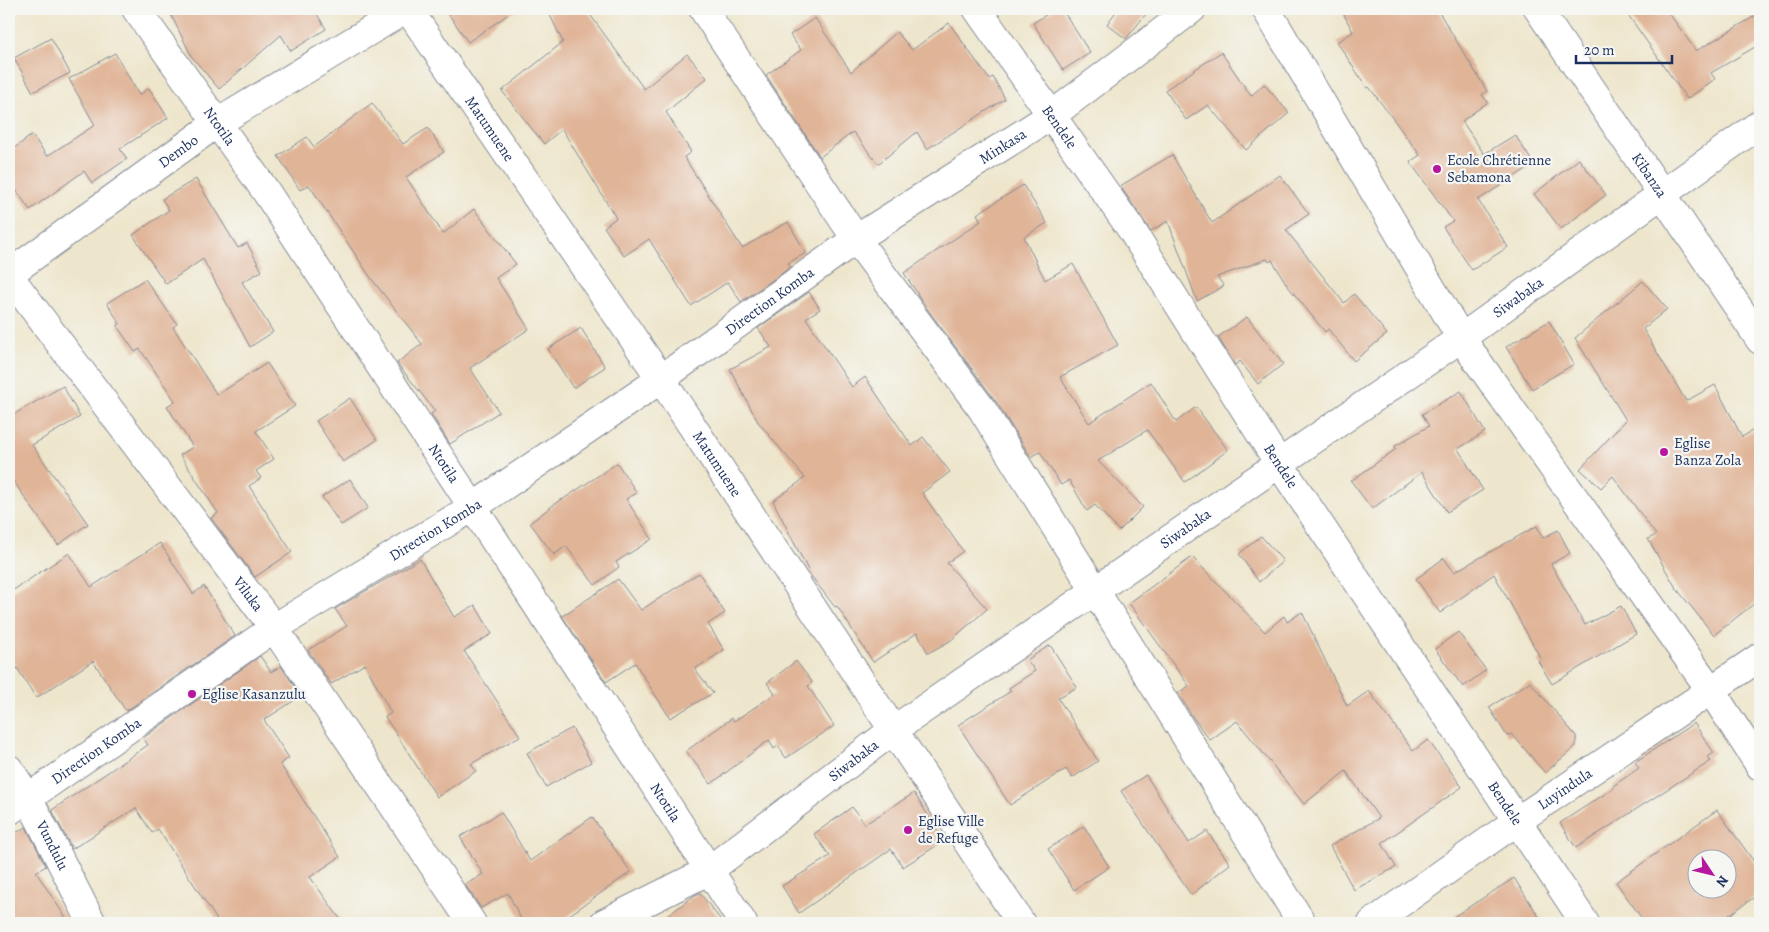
<svg xmlns="http://www.w3.org/2000/svg" width="1769" height="932" viewBox="0 0 1769 932" font-family="Alegreya,serif">
<style>
.building{fill:#e0b497;fill-rule:evenodd}
.lines{fill:none;stroke-linecap:round;stroke-linejoin:round}
.minor-casing{stroke:#848a95;stroke-width:30}
.minor{stroke:#fff;stroke-width:28}
.poi-dot{fill:#b5179e;stroke:#f6f6f2;stroke-width:2}
.labels{text-anchor:middle;stroke-width:4.5;stroke-linejoin:round;paint-order:stroke}
.street-label{font-size:15px;fill:#1b2f5e;stroke:#f6f6f2}
.poi-label{font-size:15px;fill:#1b2f5e;stroke:#f6f6f2;text-anchor:start}
</style>
<rect width="100%" height="100%" fill="#f6f6f2"/>
<filter id="ink" filterUnits="userSpaceOnUse"><feTurbulence type="fractalNoise" baseFrequency=".02" numOctaves="2"/><feDisplacementMap in="SourceGraphic" scale="10" xChannelSelector="R" yChannelSelector="G"/><feConvolveMatrix kernelMatrix="1 2 1 2 8 2 1 2 1" color-interpolation-filters="sRGB"/></filter>
<filter id="wash" filterUnits="userSpaceOnUse"><feTurbulence type="fractalNoise" baseFrequency=".0096" numOctaves="4" result="noise"/><feDisplacementMap in="SourceGraphic" scale="20" xChannelSelector="R" yChannelSelector="G"/><feGaussianBlur stdDeviation="1.12" result="paint"/><feColorMatrix in="noise" values="0 0 0 0 0 0 0 0 0 0 0 0 0 0 0 0 0 1.4 0 .05"/><feComposite in="paint" operator="in"/></filter>
<g filter="url(#wash)">
<rect width="100%" height="100%" fill="#eee6cc"/>
<g id="blocks">
<g class="building">
<polygon points="168,9 314,9 326,29 291,51 281,35 219,89 192,57"/>
<polygon points="445,9 516,9 468,42"/>
<polygon points="547,9 586,9 644,89 687,54 707,78 666,112 691,152 684,157 742,248 788,222 806,253 788,263 791,267 741,302 728,282 691,306 649,239 624,256 604,227 616,218 562,129 544,144 502,91 563,42"/>
<polygon points="1055,9 1062,9 1090,53 1063,70 1033,23"/>
<polygon points="1118,9 1150,9 1126,39 1107,24"/>
<polygon points="1341,9 1437,9 1487,91 1482,95 1488,102 1462,121 1484,154 1515,135 1534,164 1478,200 1508,247 1472,270 1443,227 1453,221 1410,162 1420,155 1369,87 1367,88 1337,42 1353,32"/>
<polygon points="1624,9 1666,9 1696,51 1760,13 1760,44 1711,73 1715,79 1687,99"/>
<polygon points="815,18 851,72 897,32 912,50 949,23 989,79 993,77 1005,99 927,149 917,132 878,164 853,132 820,157 766,75 801,50 790,35"/>
<polygon points="51,38 70,73 33,92 14,58"/>
<polygon points="1221,52 1251,96 1264,84 1289,113 1246,150 1208,105 1186,120 1165,90"/>
<polygon points="115,53 139,95 149,88 168,118 120,149 127,159 92,183 84,171 30,210 9,180 9,152 32,135 47,156 95,125 69,79"/>
<polygon points="372,103 403,144 428,128 444,152 406,177 443,234 474,209 516,264 496,278 529,329 470,368 499,412 450,444 431,414 435,411 397,363 422,344 371,278 309,185 300,190 278,156 307,137 314,147"/>
<polygon points="1172,155 1212,223 1280,175 1309,214 1286,230 1344,303 1354,294 1387,334 1354,361 1328,329 1325,332 1287,285 1272,260 1269,262 1267,259 1217,277 1224,286 1197,301 1168,221 1151,231 1120,186"/>
<polygon points="1579,159 1606,195 1561,229 1534,194"/>
<polygon points="196,179 238,248 247,243 262,271 242,282 273,332 250,347 203,259 166,284 133,235 169,210 162,199"/>
<polygon points="1023,185 1047,223 1024,237 1045,280 1073,264 1118,345 1060,377 1089,423 1151,382 1176,422 1196,407 1228,450 1185,482 1147,430 1098,461 1143,507 1119,531 1095,505 1087,511 1069,480 1061,485 1040,452 1031,457 995,400 928,310 904,273 981,221 977,214"/>
<polygon points="145,279 177,324 173,327 217,395 267,363 295,406 256,431 274,459 256,471 261,478 249,486 292,552 255,577 211,518 218,513 180,455 193,447 167,406 175,401 140,349 135,352 117,326 120,324 107,303"/>
<polygon points="1643,281 1667,309 1643,329 1686,401 1715,385 1742,437 1760,426 1760,599 1714,635 1676,588 1648,539 1656,535 1613,476 1601,488 1580,469 1626,420 1575,338"/>
<polygon points="809,292 820,309 806,318 852,387 865,377 912,446 923,437 950,472 922,493 963,551 947,563 987,609 950,641 928,653 917,633 873,662 837,606 835,607 811,576 773,501 805,478 758,422 730,369 771,347 758,328"/>
<polygon points="1247,317 1283,364 1258,384 1240,361 1235,365 1218,337"/>
<polygon points="1549,321 1574,364 1532,389 1506,347"/>
<polygon points="581,328 605,367 573,388 548,349"/>
<polygon points="63,386 80,417 32,445 88,524 58,545 9,475 9,413 11,416"/>
<polygon points="1461,391 1485,432 1458,449 1483,490 1447,512 1422,472 1372,509 1351,481 1396,449 1395,446 1429,426 1422,414"/>
<polygon points="350,398 377,440 343,462 316,421"/>
<polygon points="617,463 637,493 626,499 652,539 616,562 619,567 595,585 566,546 554,555 530,523 561,499 562,500"/>
<polygon points="350,479 368,508 341,525 322,497"/>
<polygon points="1537,526 1543,538 1558,530 1570,553 1551,564 1585,625 1621,606 1636,634 1552,684 1538,661 1541,659 1494,574 1440,613 1416,579 1444,558 1454,572"/>
<polygon points="1261,536 1283,561 1259,582 1239,554"/>
<polygon points="160,543 193,594 204,586 235,636 126,711 93,661 36,698 9,655 9,593 69,553 91,587"/>
<polygon points="1192,557 1265,632 1284,616 1287,622 1302,612 1347,706 1369,691 1413,751 1428,740 1462,787 1382,843 1396,867 1354,890 1330,846 1379,818 1346,771 1304,804 1237,721 1210,740 1194,719 1178,693 1189,686 1129,603"/>
<polygon points="420,559 454,617 475,605 492,634 464,651 520,736 471,764 476,771 437,797 385,717 391,713 365,664 331,684 308,650 347,626 335,609"/>
<polygon points="699,573 725,613 708,624 724,650 695,669 713,693 670,718 635,663 606,682 562,616 618,579 641,610"/>
<polygon points="1458,632 1486,670 1463,687 1435,649"/>
<polygon points="1050,645 1077,687 1058,698 1098,761 1072,778 1066,769 1010,805 958,725 1011,691 1009,688 1035,671 1027,660"/>
<polygon points="260,656 271,672 281,666 301,696 264,720 289,758 280,764 340,857 310,877 343,923 219,923 158,829 152,833 136,808 72,849 52,810 148,745 143,738"/>
<polygon points="796,661 812,682 808,686 834,726 786,758 778,746 774,749 769,740 711,784 686,751 732,718 734,721 775,694 767,683"/>
<polygon points="1530,682 1576,736 1576,746 1545,773 1512,734 1507,736 1489,707"/>
<polygon points="1694,723 1714,753 1708,757 1711,761 1576,848 1560,823 1614,788 1613,786 1639,768 1635,762"/>
<polygon points="572,728 591,762 546,787 527,753"/>
<polygon points="1146,775 1189,843 1207,831 1230,864 1191,895 1121,791"/>
<polygon points="914,793 944,841 903,867 891,849 799,913 782,886 830,856 814,834 852,807 865,824"/>
<path d="M1717,810l43,60v23l-42,30h-73l-29,-41zM1696,860h30v30h-30z"/>
<polygon points="501,812 530,861 592,817 631,872 558,923 523,923 508,893 481,908 465,885 483,874 460,837"/>
<polygon points="1084,826 1109,867 1074,890 1048,849"/>
<polygon points="26,827 46,866 36,872 69,923 9,923 9,830 12,835"/>
<polygon points="1514,878 1543,923 1444,923"/>
<polygon points="700,893 723,923 658,923 695,895"/>
</g>
</g>
</g>
<g filter="url(#ink)">
<use href="#blocks" fill-opacity="0" stroke="#848a95" stroke-width="1"/>
<g class="lines">
<g class="minor-casing">
<g id="minor">
<path id="s1" d="M136,9l129,181 376,574 102,159"/>
<path id="s2" d="M408,9l253,370 360,544"/>
<polyline points="703,9 856,239 982,409 1302,923"/>
<path id="s3" d="M977,9l154,220 149,236 305,458"/>
<polyline points="1266,9 1461,338 1712,692 1760,766"/>
<path id="s4" d="M1538,9l222,331"/>
<path id="s5" d="M9,274l208,-151 189,-114"/>
<path id="s6" d="M9,276l265,352 198,295"/>
<path id="s7" d="M9,769l20,30 63,124"/>
<path id="s8" d="M9,811l265,-183 199,-121 188,-128 195,-140 196,-124 140,-106"/>
<path id="s9" d="M604,923l104,-52 184,-140 569,-393 299,-214"/>
<path id="s10" d="M1372,923l145,-102 243,-164"/>
</g>
</g>
<use href="#minor" class="minor"/>
</g>
</g>
<g class="poi-dot">
<circle cx="1437" cy="169" r="5"/>
<circle cx="1664" cy="452" r="5"/>
<circle cx="192" cy="694" r="5"/>
<circle cx="908" cy="830" r="5"/>
</g>
<g class="labels">
<g class="street-label">
<text dy="5" stroke="none"><textPath href="#s1" startOffset="144">Ntotila</textPath></text>
<text dy="5" stroke="none"><textPath href="#s3" startOffset="144">Bendele</textPath></text>
<text dy="5" stroke="none"><textPath href="#s2" startOffset="145">Matumuene</textPath></text>
<text dy="5" stroke="none"><textPath href="#s8" startOffset="1196">Minkasa</textPath></text>
<text dy="5" stroke="none"><textPath href="#s5" startOffset="209">Dembo</textPath></text>
<text dy="5" stroke="none"><textPath href="#s4" startOffset="200">Kibanza</textPath></text>
<text dy="5" stroke="none"><textPath href="#s9" startOffset="1109">Siwabaka</textPath></text>
<text dy="5" stroke="none"><textPath href="#s8" startOffset="916">Direction Komba</textPath></text>
<text dy="5" stroke="none"><textPath href="#s1" startOffset="549">Ntotila</textPath></text>
<text dy="5" stroke="none"><textPath href="#s2" startOffset="550">Matumuene</textPath></text>
<text dy="5" stroke="none"><textPath href="#s3" startOffset="549">Bendele</textPath></text>
<text dy="5" stroke="none"><textPath href="#s9" startOffset="704">Siwabaka</textPath></text>
<text dy="5" stroke="none"><textPath href="#s8" startOffset="511">Direction Komba</textPath></text>
<text dy="5" stroke="none"><textPath href="#s6" startOffset="398">Viluka</textPath></text>
<text dy="5" stroke="none"><textPath href="#s8" startOffset="106">Direction Komba</textPath></text>
<text dy="5" stroke="none"><textPath href="#s9" startOffset="299">Siwabaka</textPath></text>
<text dy="5" stroke="none"><textPath href="#s10" startOffset="235">Luyindula</textPath></text>
<text dy="5" stroke="none"><textPath href="#s1" startOffset="954">Ntotila</textPath></text>
<text dy="5" stroke="none"><textPath href="#s3" startOffset="954">Bendele</textPath></text>
<text dy="5" stroke="none"><textPath href="#s7" startOffset="88">Vundulu</textPath></text>
</g>
<g class="poi-label">
<text x="1447" y="165">Ecole Chrétienne<tspan x="1447" dy="17">Sebamona</tspan></text>
<text x="1674" y="448">Eglise<tspan x="1674" dy="17">Banza Zola</tspan></text>
<text x="202" y="699">Eglise Kasanzulu</text>
<text x="918" y="826">Eglise Ville<tspan x="918" dy="17">de Refuge</tspan></text>
</g>
</g>
<rect width="1769" height="932" fill="none" stroke="#f6f6f2" stroke-width="30"/>
<g transform="translate(1712 874) rotate(125)"><circle r="24" fill="#f6f6f2" stroke="#9ea6b7"/>
<path d="M0-4L9 19L0 12L-9 19Z" fill="#b5179e"/>
<text y="-8" font-size="14" font-weight="bold" text-anchor="middle" fill="#1b2f5e">N</text>
</g>
<path d="M1576 55v8h96v-8" fill="none" stroke="#1b2f5e" stroke-width="2.5"/>
<text x="1584" y="55" font-size="15" fill="#1b2f5e" stroke="#f6f6f2" stroke-width="4" paint-order="stroke">20 m</text>
</svg>
